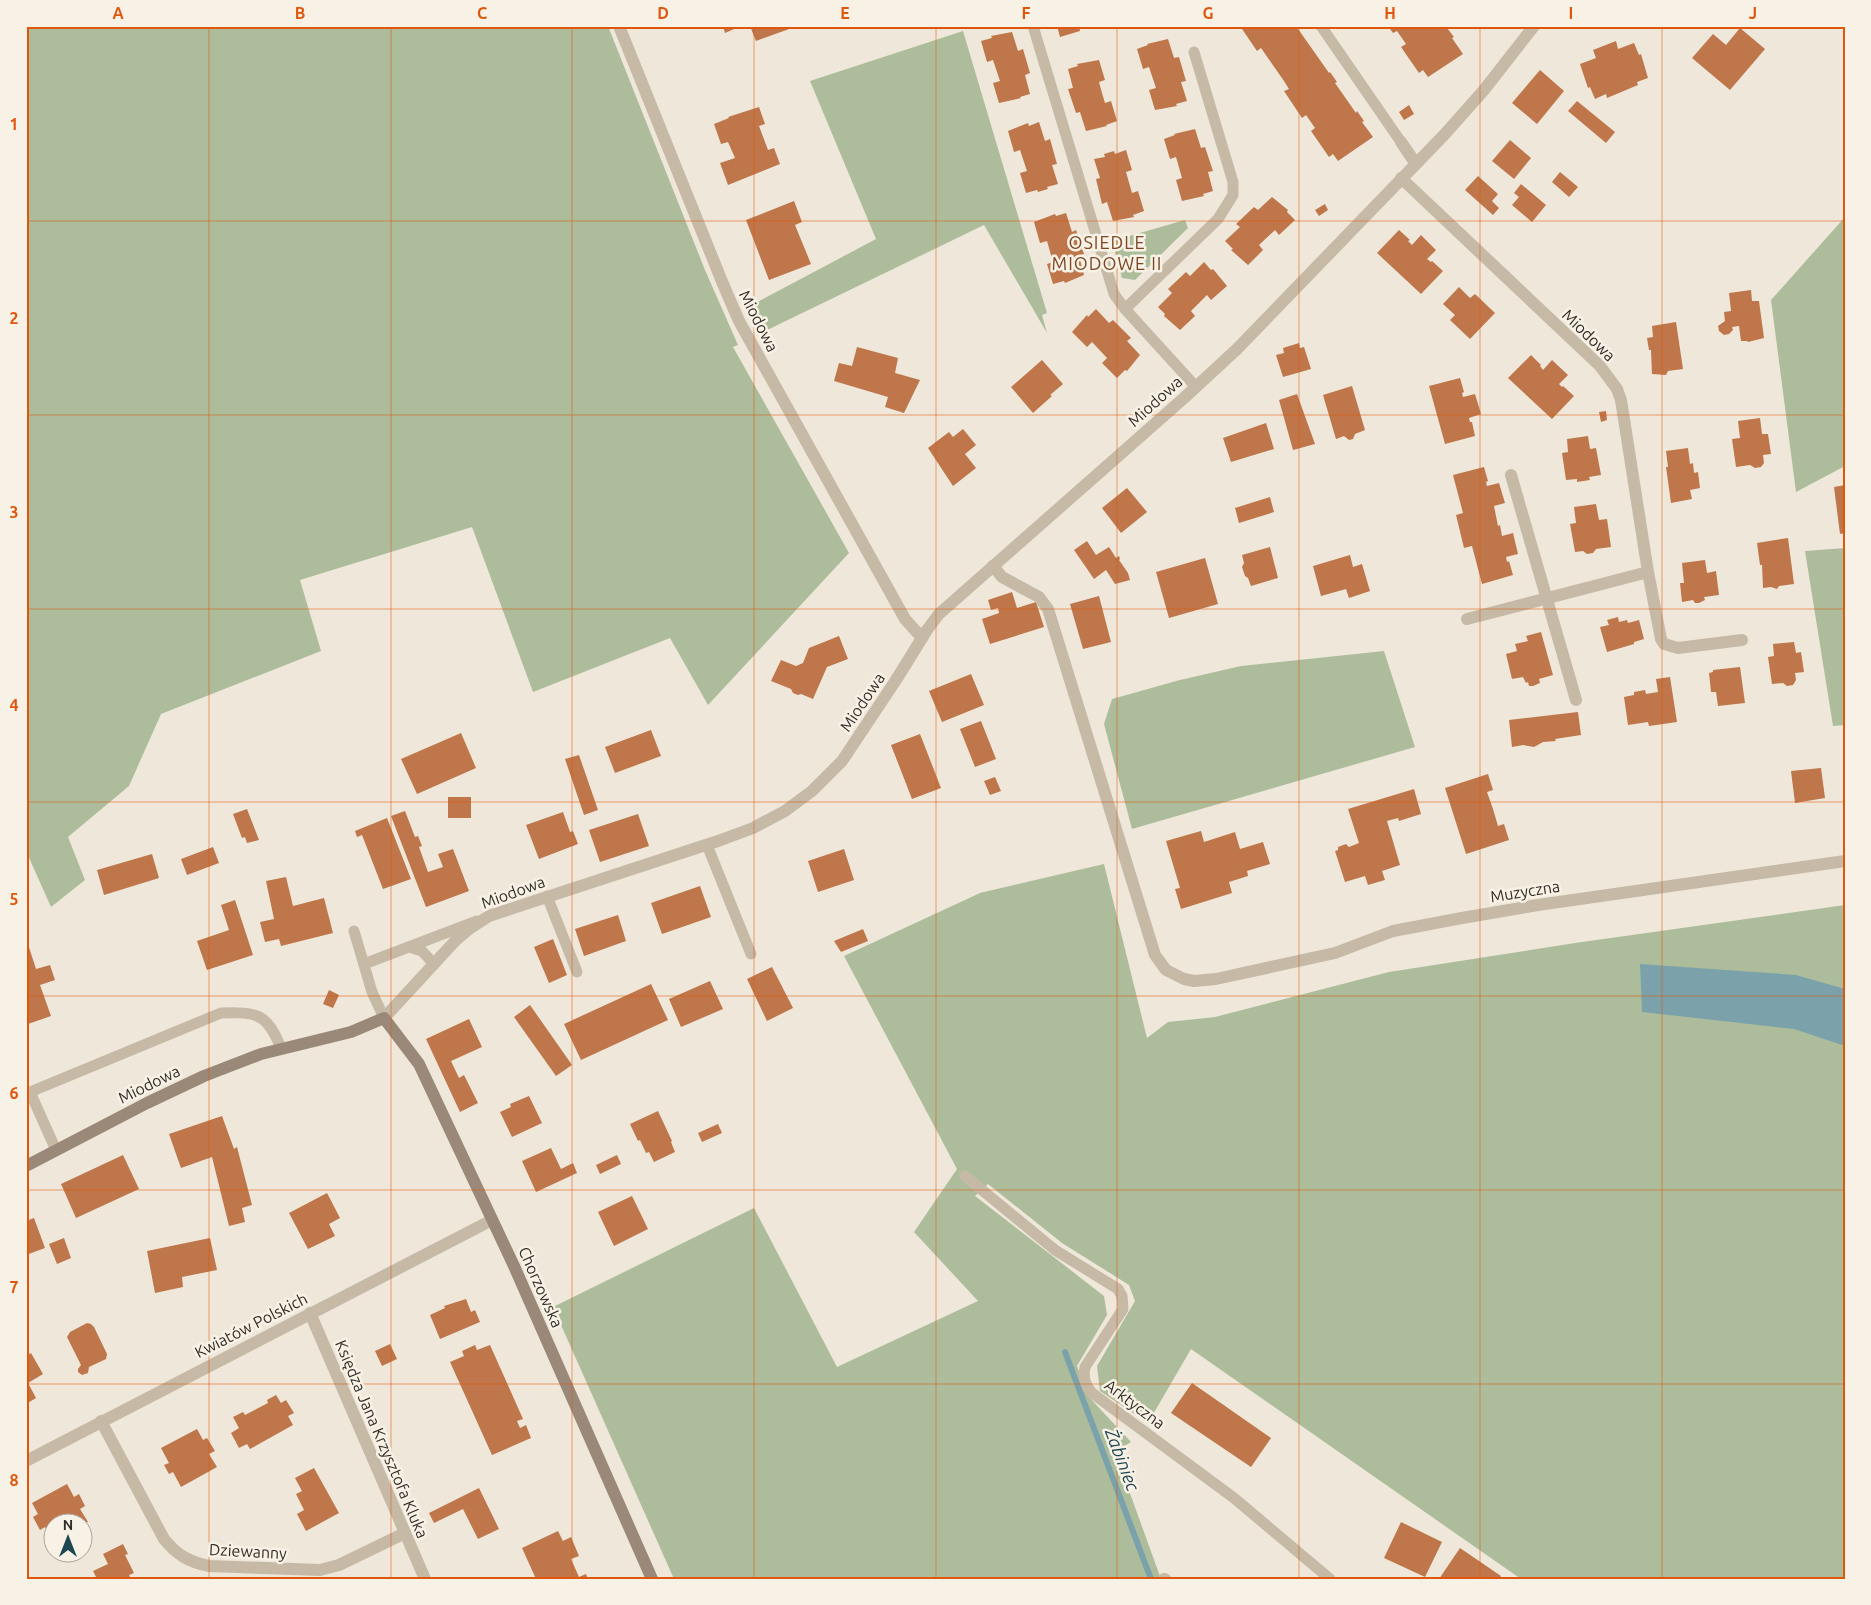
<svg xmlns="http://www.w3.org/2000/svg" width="1871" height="1605" viewBox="0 0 1871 1605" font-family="Ubuntu,sans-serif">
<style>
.green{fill:#adbd9b}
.water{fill:#7ba2aa}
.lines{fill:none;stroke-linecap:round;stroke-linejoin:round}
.stream{stroke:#7ba2aa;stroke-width:6}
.building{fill:#be764a}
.lane{stroke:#c6baa7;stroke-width:11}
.street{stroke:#c6baa7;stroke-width:12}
.secondary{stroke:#9a8978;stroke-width:12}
.grid{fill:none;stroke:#df570d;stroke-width:1;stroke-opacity:0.55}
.labels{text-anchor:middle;stroke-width:5;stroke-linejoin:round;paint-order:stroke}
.street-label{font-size:16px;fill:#332d27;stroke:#f8f2e6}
.neighbourhood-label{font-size:18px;letter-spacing:1px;fill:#7d4725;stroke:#f8f2e6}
.water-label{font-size:18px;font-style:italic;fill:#1f4752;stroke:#f8f2e6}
.neatline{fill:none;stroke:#df570d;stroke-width:2}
.grid-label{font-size:16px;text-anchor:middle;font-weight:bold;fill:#df570d}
</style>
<rect width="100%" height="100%" fill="#efe8da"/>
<g class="green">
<polygon points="26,26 608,26 705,270 738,345 733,347 849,553 708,705 670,638 533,692 472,527 300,580 321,651 161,714 129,786 68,837 85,880 51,907 26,851"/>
<polygon points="963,31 1047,313 1042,315 1047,333 984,225 759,334 748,307 876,239 810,81"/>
<polygon points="1845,217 1845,466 1796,492 1771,300"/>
<polygon points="1185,220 1188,228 1135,280 1122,278 1112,241"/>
<polygon points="1845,548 1845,725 1833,726 1805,551"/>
<polygon points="1384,651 1415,747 1132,829 1104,724 1112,699 1180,680 1241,666"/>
<polygon points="1104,864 1147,1038 1168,1022 1215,1017 1389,972 1575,943 1845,905 1845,1579 1521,1579 1191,1349 1148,1423 1100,1391 1097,1366 1135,1301 1129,1285 1062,1243 988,1184 975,1196 1104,1296 1107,1315 1077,1366 1088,1396 1131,1442 1115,1452 1161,1579 674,1579 553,1307 754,1208 837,1367 978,1301 914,1232 957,1169 844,956 980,893"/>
</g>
<polygon class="water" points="1640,964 1796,975 1845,989 1845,1046 1794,1029 1642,1012"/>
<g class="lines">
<polyline class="stream" points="1065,1352 1151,1579"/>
</g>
<g class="building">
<polygon points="723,26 741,26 725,33"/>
<polygon points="750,26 791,26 792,28 756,41"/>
<polygon points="1057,26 1079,26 1080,31 1060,37"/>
<polygon points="1240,26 1296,26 1329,73 1330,72 1337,82 1335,83 1356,113 1357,111 1364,121 1362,122 1373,137 1338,161 1333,154 1329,157 1311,131 1315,128 1306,115 1302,118 1284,91 1289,89 1284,81 1261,48 1257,51"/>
<polygon points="1388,26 1444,26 1446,29 1447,28 1454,37 1452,38 1463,54 1428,77 1423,70 1419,73 1401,47 1406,44 1397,31 1393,33"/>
<polygon points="1740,28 1765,49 1730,90 1692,58 1713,34 1726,45"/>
<polygon points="1012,32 1018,51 1023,49 1030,73 1025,75 1030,94 1020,97 1021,98 999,103 993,83 1000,81 993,60 987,62 981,41 992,38 991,36"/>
<polygon points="1168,39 1174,58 1179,57 1186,81 1181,82 1187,101 1176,104 1177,106 1155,110 1149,90 1156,88 1149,67 1143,69 1137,49 1148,45 1147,44"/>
<polygon points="1616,41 1618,49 1634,43 1639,55 1641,54 1648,78 1637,82 1638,85 1607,98 1606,94 1595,99 1590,87 1588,88 1580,64 1596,58 1593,50"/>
<polygon points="1099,60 1105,80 1099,82 1102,93 1105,103 1111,101 1117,121 1106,125 1107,126 1086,131 1080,112 1076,113 1068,89 1073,88 1068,69 1078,66 1077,64"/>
<polygon points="1540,70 1564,91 1537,124 1512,103"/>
<polygon points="1577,101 1615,132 1606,143 1568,111"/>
<polygon points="1409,105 1414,114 1404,120 1399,112"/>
<polygon points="759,107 765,124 759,126 768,150 774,148 780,164 728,185 720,163 735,158 728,142 721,144 714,124 729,118 728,117"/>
<polygon points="1039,122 1045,141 1050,139 1057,164 1052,165 1058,184 1047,187 1048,189 1038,192 1037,190 1026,193 1020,173 1027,171 1020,150 1014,152 1008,131 1028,123 1029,126"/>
<polygon points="1195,129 1201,148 1205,147 1213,171 1208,172 1213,191 1203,194 1204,196 1182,201 1176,180 1182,178 1176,157 1170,159 1164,139 1175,135 1174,134"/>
<polygon points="1510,140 1531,158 1514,179 1492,161"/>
<polygon points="1126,150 1132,170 1126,172 1132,193 1138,191 1144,211 1133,215 1134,217 1113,221 1107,202 1102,204 1096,179 1100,178 1094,159 1105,157 1104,154 1114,151 1115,154"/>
<polygon points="1560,172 1578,187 1569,197 1552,182"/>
<polygon points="1478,176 1498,194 1492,201 1499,208 1493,215 1465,190"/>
<polygon points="1521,184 1546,205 1532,222 1512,205 1519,197 1514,193"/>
<polygon points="1272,197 1288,210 1287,212 1295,220 1279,235 1275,230 1259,245 1263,250 1248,265 1231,250 1233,249 1225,241 1240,227 1236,224 1254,207 1258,210"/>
<polygon points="794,201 802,222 795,225 811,264 769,280 746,220"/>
<polygon points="1325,204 1328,210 1319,216 1315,210"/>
<polygon points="1066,213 1072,232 1076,230 1084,254 1079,256 1084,275 1065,283 1064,281 1053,284 1047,264 1053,262 1047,241 1040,243 1034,222 1055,214 1056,216"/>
<polygon points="1399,230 1410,240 1408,241 1412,245 1421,235 1436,250 1427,259 1431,262 1432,261 1443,271 1421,294 1377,253"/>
<polygon points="1204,262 1211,270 1213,269 1227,286 1211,300 1207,295 1191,311 1195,316 1180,330 1164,316 1165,314 1158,307 1172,293 1168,289 1186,272 1190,276"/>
<polygon points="1459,287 1470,298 1475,294 1495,313 1470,339 1450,320 1455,315 1443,304"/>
<polygon points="1751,290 1752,301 1759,301 1764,338 1748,342 1747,341 1741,341 1739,326 1732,327 1733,330 1729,334 1724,335 1719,331 1718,326 1725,321 1724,312 1731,311 1729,293"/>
<polygon points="1096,309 1109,323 1113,320 1131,338 1127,341 1140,355 1127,371 1125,370 1117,378 1102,363 1107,358 1092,342 1087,347 1072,332 1087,315 1088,317"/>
<polygon points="1676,322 1683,369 1668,371 1666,375 1652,374 1651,350 1649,350 1647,338 1653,337 1652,326"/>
<polygon points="1299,343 1300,348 1304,347 1311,369 1283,377 1276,355 1284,353 1283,348"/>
<polygon points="857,347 898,358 895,373 920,380 904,413 885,407 888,397 834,381 839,363 852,366"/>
<polygon points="1531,355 1541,365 1540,366 1543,370 1552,360 1568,375 1559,384 1562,387 1563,386 1574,396 1552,419 1508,378"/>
<polygon points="1042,360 1063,384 1050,395 1052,396 1033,413 1011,387"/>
<polygon points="1460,378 1464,392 1462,393 1463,397 1475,394 1481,414 1469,418 1470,422 1472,422 1475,436 1445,444 1429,386"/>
<polygon points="1352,386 1365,430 1355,434 1353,439 1349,440 1344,436 1336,439 1323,395"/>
<polygon points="1297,394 1315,444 1293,450 1279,400"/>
<polygon points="1606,411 1607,420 1601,422 1599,412"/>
<polygon points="1760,418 1762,434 1768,434 1771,454 1763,455 1764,463 1761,467 1755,468 1750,465 1736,467 1732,439 1740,438 1738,421"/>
<polygon points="1266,423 1274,449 1231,462 1223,438"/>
<polygon points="963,429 976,445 965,454 976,468 953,486 928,448 949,432 953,437"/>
<polygon points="1588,436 1590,449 1596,448 1601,475 1589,477 1590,480 1577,482 1577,479 1566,480 1562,453 1568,452 1567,439"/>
<polygon points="1688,448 1690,464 1693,463 1694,473 1698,472 1700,488 1690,490 1692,499 1671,503 1666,467 1668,467 1666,451"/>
<polygon points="1484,467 1488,481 1486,482 1487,486 1499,483 1505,503 1494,506 1498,526 1500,525 1502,536 1513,533 1518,554 1506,557 1507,562 1509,561 1513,575 1482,584 1472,546 1464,548 1456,515 1463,513 1453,475"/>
<polygon points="1845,485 1845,533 1840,534 1834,487"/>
<polygon points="1127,488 1147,512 1121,533 1102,508"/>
<polygon points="1270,497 1274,512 1239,523 1235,508"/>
<polygon points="1596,504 1599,520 1607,519 1611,547 1596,549 1593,553 1587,554 1583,551 1575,552 1570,524 1576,523 1574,507"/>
<polygon points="1788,538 1794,584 1779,586 1777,589 1771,587 1763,588 1762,565 1760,565 1757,543"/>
<polygon points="1087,541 1096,555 1109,547 1116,558 1119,556 1120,559 1119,560 1128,573 1130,580 1115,584 1106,570 1094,579 1074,550"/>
<polygon points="1270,547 1278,578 1251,586 1248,578 1245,576 1242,567 1244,563 1242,555"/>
<polygon points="1350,555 1353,567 1362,564 1370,591 1349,598 1346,589 1321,596 1313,566"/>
<polygon points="1205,558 1218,604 1169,618 1156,572"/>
<polygon points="1705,560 1707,573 1716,571 1719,595 1704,597 1705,600 1699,603 1695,603 1693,600 1682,602 1680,583 1684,583 1682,563"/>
<polygon points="1012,592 1017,608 1036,602 1044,627 990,644 982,619 999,613 998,608 991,610 988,600"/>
<polygon points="1099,596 1111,642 1083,649 1070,604"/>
<polygon points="1618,617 1619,622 1627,620 1628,623 1639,620 1644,639 1634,642 1634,644 1607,652 1600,627 1609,625 1607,620"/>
<polygon points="1541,632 1553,675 1539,679 1540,683 1533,686 1529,686 1528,682 1526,683 1523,677 1512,679 1506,654 1517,651 1515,644 1528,641 1526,636"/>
<polygon points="839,636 848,659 827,667 813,699 801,694 798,695 793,693 791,689 771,681 781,660 796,666 803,663 809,648"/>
<polygon points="1794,642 1796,653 1801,652 1804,672 1795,673 1796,680 1793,685 1787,686 1783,683 1772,684 1768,657 1774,656 1773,644"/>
<polygon points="1740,667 1745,703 1718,706 1716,692 1711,692 1709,673 1713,672 1713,670"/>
<polygon points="971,674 984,705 942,722 929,691"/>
<polygon points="1670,677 1677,722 1649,726 1648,722 1628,725 1624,697 1634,695 1634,692 1645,690 1646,694 1658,692 1656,679"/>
<polygon points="1578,712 1581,735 1555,739 1556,741 1543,742 1534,747 1523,745 1512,747 1509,720"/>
<polygon points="981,721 996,759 975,767 960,729"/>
<polygon points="651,730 661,756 615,773 605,747"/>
<polygon points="461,733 476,768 417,794 401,759"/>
<polygon points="920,734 941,788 912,799 891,745"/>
<polygon points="579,755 598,810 584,815 565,759"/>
<polygon points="1821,768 1825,798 1795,803 1791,771"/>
<polygon points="1488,774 1493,790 1487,792 1493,809 1498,826 1504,824 1509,840 1466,854 1445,788"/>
<polygon points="995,777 1001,791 990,795 984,781"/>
<polygon points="1414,789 1421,814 1399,821 1398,818 1387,821 1400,865 1382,871 1385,880 1368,885 1365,876 1345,882 1335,851 1338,850 1338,847 1346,844 1349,847 1359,843 1348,809"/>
<rect x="448" y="797" width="23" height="21"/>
<polygon points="247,809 259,840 247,843 245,837 242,838 233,814"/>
<polygon points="405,811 415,837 418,836 422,846 419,847 428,872 443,867 438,854 453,849 469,891 426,907 391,816"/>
<polygon points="563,812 570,832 573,831 578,844 539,859 526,825"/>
<polygon points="638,814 649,846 600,862 589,830"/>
<polygon points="387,818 411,879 383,889 362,835 357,837 355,831"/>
<polygon points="1201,831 1204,842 1235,832 1240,849 1263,842 1270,864 1247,871 1248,876 1229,882 1232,893 1181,909 1175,889 1180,888 1166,841"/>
<polygon points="213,847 219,863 187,875 181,859"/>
<polygon points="844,849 854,880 818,892 808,861"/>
<polygon points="152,854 159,878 104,895 97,870"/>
<polygon points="286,877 293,906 324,898 333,933 281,946 279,939 265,942 260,922 274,919 266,881"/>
<polygon points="700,886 711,917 662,934 651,903"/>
<polygon points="235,900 253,955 207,970 197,941 229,930 221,905"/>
<polygon points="618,915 626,941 584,956 575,929"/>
<polygon points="863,929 868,941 841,952 834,941"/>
<polygon points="26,938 36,969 50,965 55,980 40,985 51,1016 28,1024 26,1019"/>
<polygon points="553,939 567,975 549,983 534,947"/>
<polygon points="772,967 793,1008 767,1021 747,979"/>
<polygon points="710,981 723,1009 681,1027 669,999"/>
<polygon points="651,984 668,1020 581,1060 564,1024"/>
<polygon points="329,990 339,995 333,1008 323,1004"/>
<polygon points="530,1005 572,1065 556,1076 514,1017"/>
<polygon points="469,1019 482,1047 451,1061 459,1078 464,1075 478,1103 460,1112 426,1039"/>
<polygon points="529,1096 542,1123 512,1137 500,1112 511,1107 510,1104"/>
<polygon points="658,1111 672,1141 671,1142 675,1152 654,1162 649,1152 646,1153 640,1140 638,1141 630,1124"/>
<polygon points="222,1116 234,1149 237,1147 252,1205 242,1208 245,1222 229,1226 212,1157 181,1168 169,1134"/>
<polygon points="718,1124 722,1133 702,1142 698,1133"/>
<polygon points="551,1148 561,1169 573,1163 577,1173 536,1192 522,1161"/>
<polygon points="123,1155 139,1189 76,1218 61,1184"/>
<polygon points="617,1155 621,1164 600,1174 596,1165"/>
<polygon points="327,1193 340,1218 329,1224 335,1236 308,1249 289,1213"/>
<polygon points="632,1196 648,1229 614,1246 598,1212"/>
<polygon points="34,1218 45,1248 26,1255 26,1221"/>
<polygon points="64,1238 71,1258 57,1264 49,1244"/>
<polygon points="210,1238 217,1270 182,1277 183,1287 155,1293 147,1251"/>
<polygon points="466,1299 471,1312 475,1310 480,1322 440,1339 430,1315 445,1308 444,1306"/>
<polygon points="87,1323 91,1324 94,1327 107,1354 106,1359 89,1367 88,1373 82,1375 78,1372 78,1369 81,1365 67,1337 70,1332"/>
<polygon points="390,1344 397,1359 382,1366 375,1351"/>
<polygon points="475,1345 477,1350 490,1345 523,1419 517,1421 520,1428 526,1425 531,1438 492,1455 450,1362 464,1356 462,1351"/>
<polygon points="31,1353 43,1374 28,1383 36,1398 26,1404 26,1356"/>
<polygon points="1192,1383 1271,1438 1251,1467 1171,1413"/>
<polygon points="276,1395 281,1403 286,1400 294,1413 288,1416 293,1425 250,1449 247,1444 239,1448 231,1433 239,1428 233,1417 243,1412 245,1415 268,1403 267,1400"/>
<polygon points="197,1429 203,1440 207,1438 215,1451 209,1454 217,1467 181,1487 173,1472 169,1474 164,1465 169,1463 161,1448"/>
<polygon points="314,1468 339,1513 306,1531 297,1514 304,1510 296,1494 302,1491 295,1478"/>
<polygon points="67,1484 74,1497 79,1494 85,1506 80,1509 88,1522 82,1524 82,1522 52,1522 52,1541 45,1527 40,1530 33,1517 38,1514 32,1503"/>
<polygon points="479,1488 499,1529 478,1539 463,1509 434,1523 429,1513"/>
<polygon points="1401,1522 1442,1542 1425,1577 1384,1558"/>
<polygon points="558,1531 563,1541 571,1537 579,1556 571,1559 579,1577 586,1574 588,1579 536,1579 522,1548"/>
<polygon points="123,1544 128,1554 125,1555 134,1573 129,1575 131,1579 97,1579 93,1571 108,1564 103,1554"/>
<polygon points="1460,1548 1501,1576 1499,1579 1439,1579"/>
</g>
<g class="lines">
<g class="lane">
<polyline points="1033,26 1114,294 1125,309 1196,387"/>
<polyline points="1321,26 1401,142"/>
<polyline points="1125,309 1218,219 1233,195 1233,182 1194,52"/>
<polyline points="707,845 751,954"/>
<polyline points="547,896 577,972"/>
<polyline points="354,931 372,992 384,1018"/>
<polyline points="409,947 422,951 434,964"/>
<polyline points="364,964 477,921"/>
<path d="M56,1150l-26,-58 191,-79c36,-1 46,0 60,35"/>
<path d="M965,1176l90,74 63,39 4,7 1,13 -38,58c-2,11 0,17 7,26l142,105 96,81"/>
</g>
<g class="street">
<polyline points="619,26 723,284 739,321 905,619 922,638"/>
<polyline points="1401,142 1416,164"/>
<polyline points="1401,178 1600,366 1617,389 1621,400 1648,572 1661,639 1664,644 1678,648 1742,640"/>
<polyline points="1511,475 1576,700"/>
<polyline points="993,566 1002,577 1039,597 1048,609 1155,955 1166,970 1184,979 1194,981 1216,979 1335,953 1393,931 1462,918 1538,905 1845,861"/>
<polyline points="1467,619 1648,572"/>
<polyline points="384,1018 456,940 469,929 489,916 721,840 753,828 785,811 812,791 842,761 896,680 927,630 939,614 1184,398 1237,349 1444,135 1484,90 1534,26"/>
<polyline points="310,1313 425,1579"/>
<path d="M101,1421l63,118c13,16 25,23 45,27l111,4 19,-5 66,-32"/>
<polyline points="26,1461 492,1220"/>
<polyline points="1164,1579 1165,1579"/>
</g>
<polyline class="secondary" points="26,1166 147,1103 204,1076 261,1054 351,1032 384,1018 419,1064 514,1266 652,1579"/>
</g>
<path class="grid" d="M209,26v1553M391,26v1553M572,26v1553M754,26v1553M936,26v1553M1117,26v1553M1299,26v1553M1480,26v1553M1662,26v1553M26,221h1819M26,415h1819M26,609h1819M26,802h1819M26,996h1819M26,1190h1819M26,1384h1819"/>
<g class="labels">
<g class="street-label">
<text transform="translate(759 321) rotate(63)" y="6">Miodowa</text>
<text transform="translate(1589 335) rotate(44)" y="6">Miodowa</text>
<text transform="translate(1155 401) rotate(-42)" y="6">Miodowa</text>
<text transform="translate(862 702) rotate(-56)" y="6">Miodowa</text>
<text transform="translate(1525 891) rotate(-9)" y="6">Muzyczna</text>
<text transform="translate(513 892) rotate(-20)" y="6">Miodowa</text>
<text transform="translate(149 1084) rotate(-26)" y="6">Miodowa</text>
<text transform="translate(541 1287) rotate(66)" y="6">Chorzowska</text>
<text transform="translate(251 1325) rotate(-27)" y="6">Kwiatów Polskich</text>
<text transform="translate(1135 1404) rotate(37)" y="6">Arktyczna</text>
<text transform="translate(382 1439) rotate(67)" y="6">Księdza Jana Krzysztofa Kluka</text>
<text transform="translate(248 1551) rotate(3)" y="6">Dziewanny</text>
</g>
<g class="neighbourhood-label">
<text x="1107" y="249">OSIEDLE<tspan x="1107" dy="21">MIODOWE II</tspan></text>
</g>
<g class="water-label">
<text transform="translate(1122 1460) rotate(69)" y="6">Żabiniec</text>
</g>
</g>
<rect width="1871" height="1605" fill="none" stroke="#f8f2e6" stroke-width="55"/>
<g transform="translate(68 1538)"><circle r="24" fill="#f8f2e6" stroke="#a9a39a"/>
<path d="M0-4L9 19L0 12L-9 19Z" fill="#1f4752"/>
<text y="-8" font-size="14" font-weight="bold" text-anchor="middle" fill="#332d27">N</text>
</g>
<rect x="28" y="28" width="1816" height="1550" class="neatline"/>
<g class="grid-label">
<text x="118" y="19">A</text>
<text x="300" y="19">B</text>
<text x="482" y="19">C</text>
<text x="663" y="19">D</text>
<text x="845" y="19">E</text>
<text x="1026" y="19">F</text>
<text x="1208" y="19">G</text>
<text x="1390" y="19">H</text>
<text x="1571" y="19">I</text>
<text x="1753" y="19">J</text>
<text x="14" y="130">1</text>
<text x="14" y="324">2</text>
<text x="14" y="518">3</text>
<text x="14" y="711">4</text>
<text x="14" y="905">5</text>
<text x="14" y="1099">6</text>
<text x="14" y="1293">7</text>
<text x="14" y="1486">8</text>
</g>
</svg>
